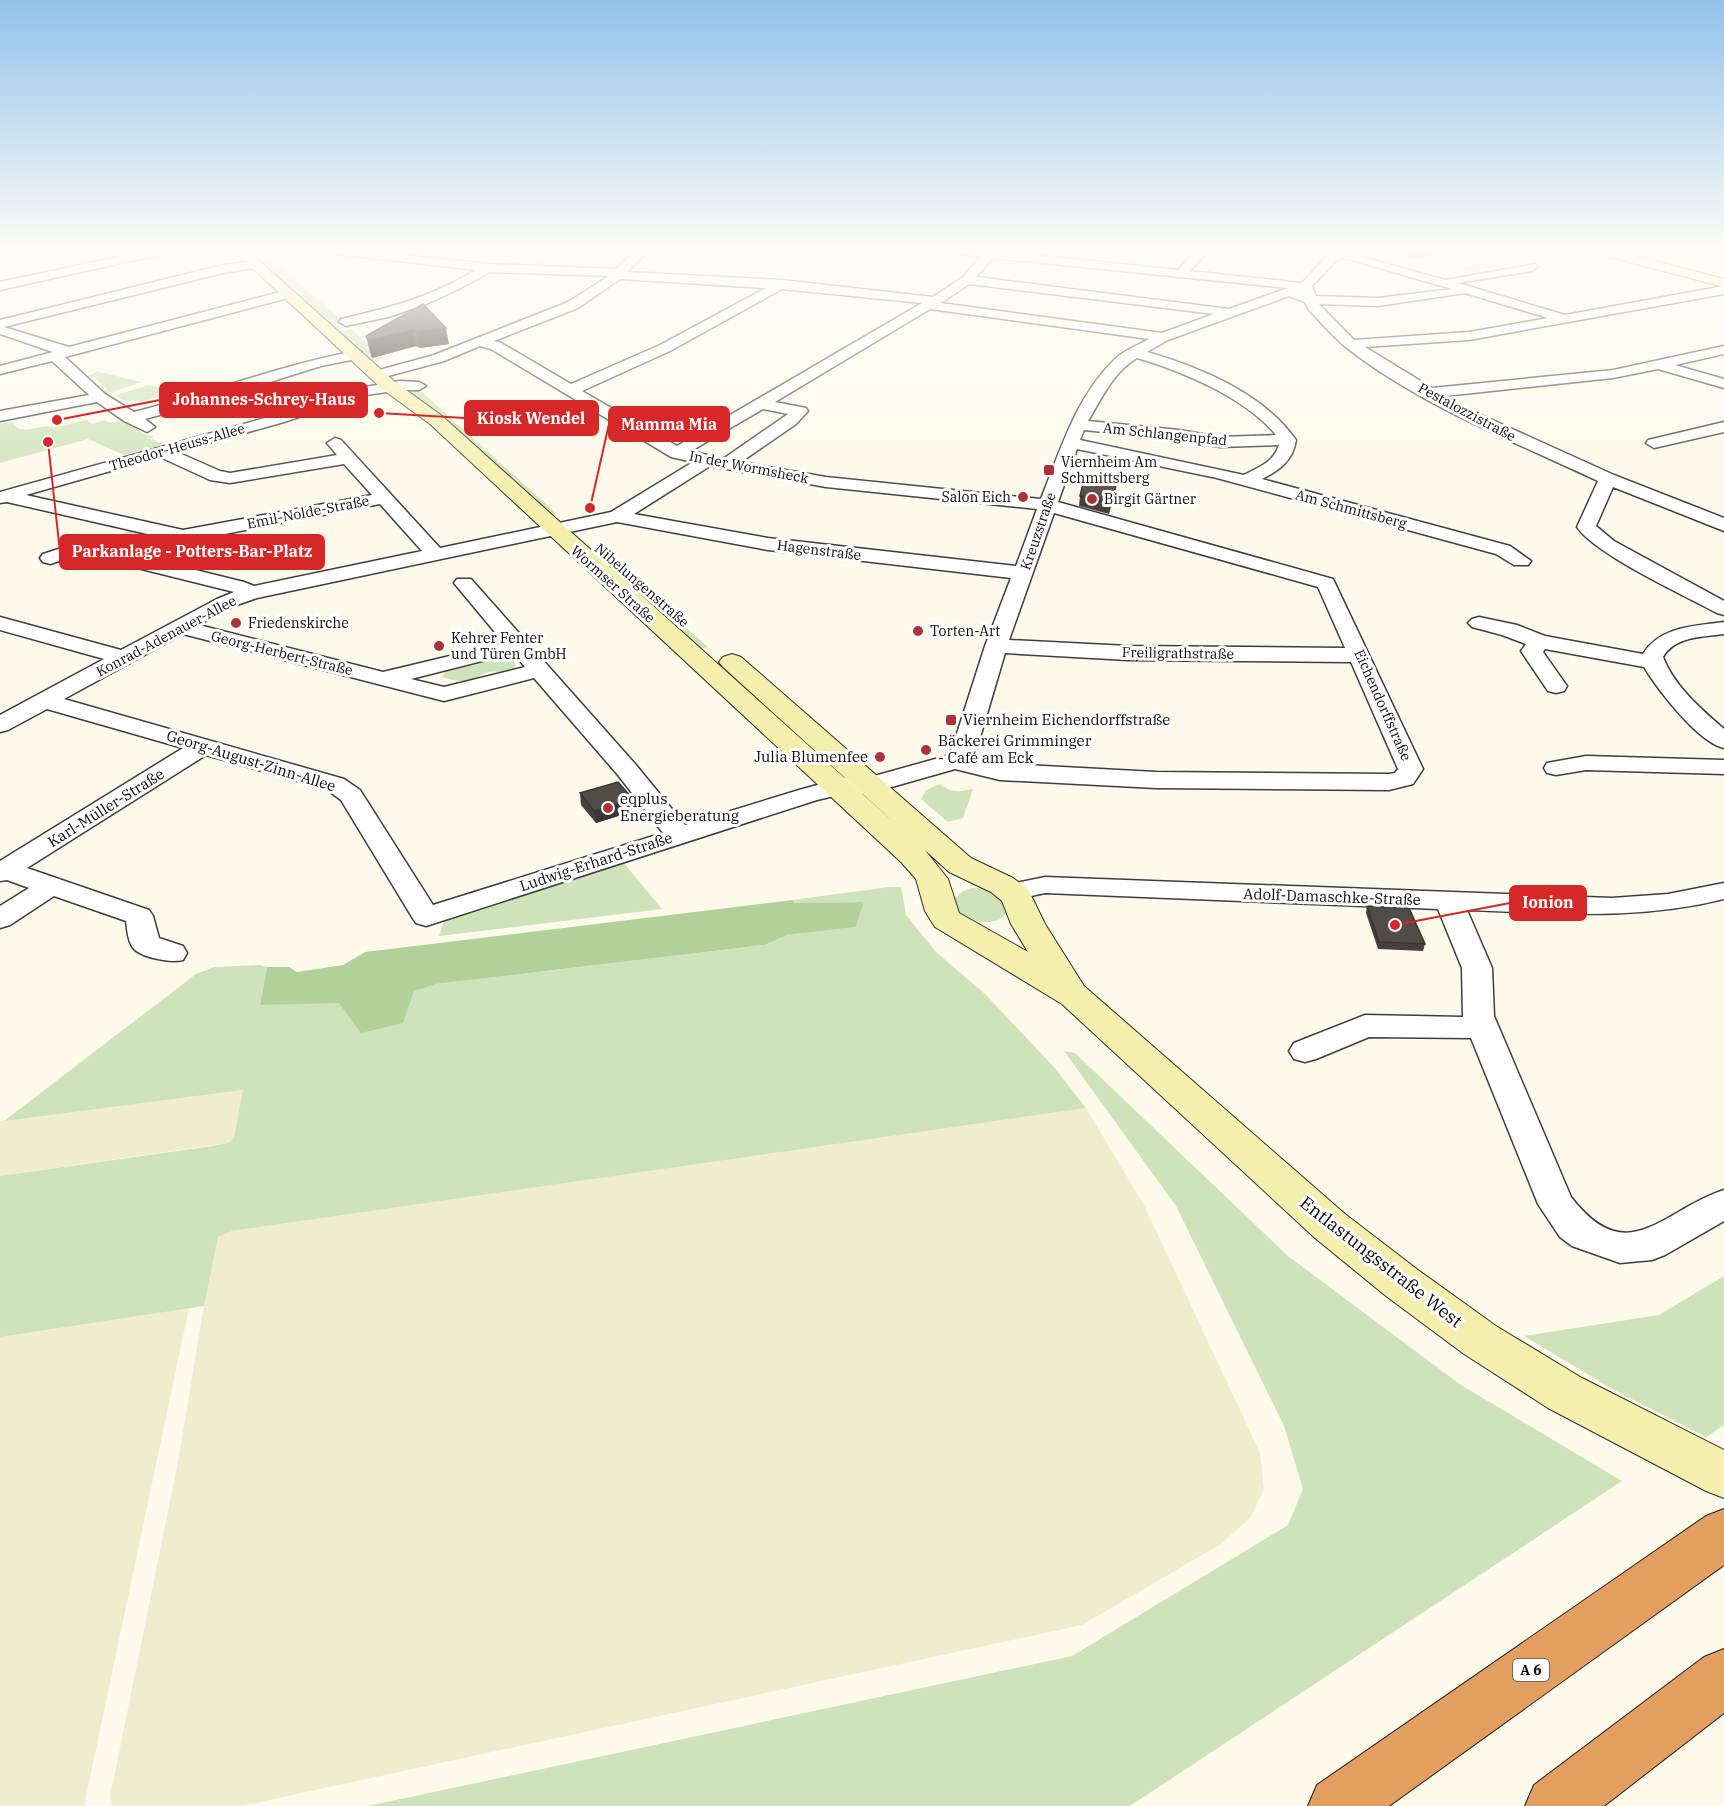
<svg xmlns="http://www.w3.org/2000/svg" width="1724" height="1806" viewBox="0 0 1724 1806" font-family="'IBM Plex Serif',serif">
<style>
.farmland{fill:#efedce}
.green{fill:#cee3b9}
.forest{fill:#b2d19a}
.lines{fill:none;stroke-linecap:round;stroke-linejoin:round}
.street-casing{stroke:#3e3e3e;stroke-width:3}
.secondary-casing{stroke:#2d2d2d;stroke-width:2}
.highway-casing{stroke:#1c1c1c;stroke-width:2}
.street{fill:#fff;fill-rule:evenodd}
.secondary{fill:#f5efad;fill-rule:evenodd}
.highway{fill:#e39f62;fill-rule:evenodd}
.wall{fill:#47413e}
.shaded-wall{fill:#393532}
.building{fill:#524c48;stroke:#393532;stroke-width:1.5}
.poi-dot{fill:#aa3437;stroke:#fff;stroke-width:2}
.labels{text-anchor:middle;stroke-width:6;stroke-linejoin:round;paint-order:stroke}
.far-street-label{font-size:14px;fill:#0b0b0b;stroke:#fff}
.far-poi-label{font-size:14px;fill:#0b0b0b;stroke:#fff;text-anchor:start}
.shield{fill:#fff;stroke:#545454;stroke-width:1.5}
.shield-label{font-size:14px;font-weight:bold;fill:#0b0b0b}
.poi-label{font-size:15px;fill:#0b0b0b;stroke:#fff;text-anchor:start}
.street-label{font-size:15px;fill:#0b0b0b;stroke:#fff}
.near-street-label{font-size:18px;fill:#0b0b0b;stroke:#fff}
.leader{fill:none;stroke:#d62828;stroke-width:2}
.callout-dot{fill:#d62828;stroke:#fff;stroke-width:2}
.callout{fill:#d62828;stroke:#d62828;stroke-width:2}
.callout-label{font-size:16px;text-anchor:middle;font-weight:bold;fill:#fff}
</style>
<rect width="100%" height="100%" fill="#fdf9eb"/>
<g class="farmland">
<polygon points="244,1090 234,1138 228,1143 0,1176 0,1121"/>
<polygon points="1086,1108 1144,1205 1260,1453 1264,1489 1251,1517 1221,1544 1082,1625 241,1806 112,1806 110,1797 179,1457 204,1306 218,1237 232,1231"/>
<polygon points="189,1308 84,1806 0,1806 0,1337"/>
</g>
<g class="green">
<polygon points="241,249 263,251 312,295 293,297"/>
<polygon points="553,250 631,253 616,269 534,267"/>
<polygon points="1488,253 1512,260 1498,262 1508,265 1471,272 1460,268 1475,265 1446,257"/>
<polygon points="313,295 349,327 329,330 295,298"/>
<path d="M351,329l33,30 -13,2c-12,-12 -26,-17 -39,-29z"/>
<polygon points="99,371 99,372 142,382 103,395 100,392 108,389 104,386 96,389 103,385 93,377 84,378"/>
<polygon points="149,385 174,391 141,402 133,400 127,401 116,396 107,398"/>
<polygon points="419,390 423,393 485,449 474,451 402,393"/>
<path d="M87,420l5,4 13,-4 5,3 12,-3 11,7 5,-1 4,3 -5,1 9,5 8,1 -4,2 10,5 4,-1 -5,4 -35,9 -36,-16 -88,24v-39l15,-2 -2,2c11,13 28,-2 41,4z"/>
<polygon points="486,450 557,514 545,517 475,452"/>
<polygon points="133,529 167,538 130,555 93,548"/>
<polygon points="580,540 597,555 616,567 708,647 692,652 572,542"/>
<path d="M498,657l16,4 2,4 -5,7c-9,2 -14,-2 -23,0 -6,1 -8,5 -13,7 -9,4 -25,2 -33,-3l8,-8 22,-2z"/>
<path d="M940,784c10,9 20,8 33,5l-10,29 -15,4 -27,-23 5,-9z"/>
<polygon points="623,862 662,909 439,936 445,918"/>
<path d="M889,887h12l5,28 30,37 49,42 69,73 32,41 -854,123 -14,6 -14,69 -204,31v-161l213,-30 15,-3 6,-5 9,-48 -239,31 192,-147 18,-7 46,-2 7,2 -7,38c59,-2 118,-4 176,-21l329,-39 22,-10 69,-8 8,-25 -70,1 -1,-3z"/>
<path d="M972,888c20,0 27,4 37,21 -10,20 -34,13 -50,7l-7,-16 11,-9z"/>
<polygon points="1064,1051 1075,1053 1288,1256 1461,1385 1622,1481 1130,1806 368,1806 1072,1656 1288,1525 1303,1489 1284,1426 1176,1206"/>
<polygon points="1724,1276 1724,1425 1706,1437 1614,1390 1524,1336 1659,1315"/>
</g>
<polygon class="forest" points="793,900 794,903 864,902 856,927 787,935 765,945 436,984 414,991 403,1023 361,1033 339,1003 260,1005 267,967 289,967 297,972 343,965 365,952"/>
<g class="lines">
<g class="street-casing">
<g id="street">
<polygon points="154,249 177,249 171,252 0,290 0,282"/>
<path d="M314,249h38l136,15 128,5 21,-20h13l-23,23 155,8 151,17 30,-20 18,-21 -39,-4 -6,-3h64l-2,2 180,19 19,-21h13l-20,22 112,12 32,-34h13l-2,3 100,28 91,-16 2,3 -6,4 -74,12 107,32 159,-29v8l-255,46 -104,7 67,41 181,-18 111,-24v8l-49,11 49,14v9l-66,-19 -45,9 -168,18 23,13 146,66 110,43v13l-111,-44 -17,39 18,15 110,60v14l-7,-2c-33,-18 -121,-58 -140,-86l21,-46c-83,-39 -178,-76 -251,-133 -14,-11 -26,-26 -39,-39l-3,-7 -16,-6 -121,44 -21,12c53,15 117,42 149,88 -3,20 -16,30 -34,39l248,67 21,15 -3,4h-14l-18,-11 -279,-76 -140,-29 -19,53 275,77 90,190 -10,15 -24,6 -233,-2 -156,-8 -45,-11 -88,25h-24l-26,6 -391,126 -10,-3 -4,-6 -71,-117 -15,-11 -120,-34 -179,113 122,42 4,6 6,22 24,8 4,7 -4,7c-13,3 -38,-2 -48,-10 -7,-6 -8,-21 -9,-29l-72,-25 -44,29 -10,3v-22l29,-18 -22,-8 -7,1v-20l183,-113 -136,-39 -39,21 -8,2v-17l104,-56 -104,-29v-13l121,33 96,-51 17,-7 -153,-38 -31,10 -7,-2 -3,-4 3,-4 56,-18 7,2 3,4 -8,6 29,6 35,-16 -158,-36 -7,1v-11l272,-76 87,-28 41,-7 19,1 7,4 -7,4h-19l-34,5 -82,27 -107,30 43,19 10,2 107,-18 -10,-12 8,-5 6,2 99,108 171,-36 82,-50 -22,-5 -180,-108 -11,-3 -36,15 -67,18 -7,-4 2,-3 62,-17 134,-53 41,-26 -119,-4 -31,17 -35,16 -36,12 -42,9 -7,-4 2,-3c51,-12 90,-22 135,-49l-156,-18zM993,258l295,30 -59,21 -253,-32zM1339,258l13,2 100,29 -74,9 -62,-2 -4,-10zM620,279l146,9 -106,57 -89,39 -70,-41 -7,-2 84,-33zM969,284l245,30 -52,19 -221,-30zM782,289l140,14 -245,143 -95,-55 88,-40zM1465,293l83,25 -79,14 -115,8 -35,-36 59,2zM930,309l219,30c-12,7 -25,11 -35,21 -38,37 -54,91 -73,139l-215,-22 -85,-15 55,-38 12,-13 -2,-3 -31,-6zM1137,358c45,13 109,40 139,77l-56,2 -41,-7 -91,-9c14,-23 25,-49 49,-63zM763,409l25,5 -65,45 -32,-8zM1084,430l95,10 41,7 59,-2c-5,17 -20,22 -35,30l-164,-35zM160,457l50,23 20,3 114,-19 28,31 -189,35 -157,-35zM710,466l116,21 211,22 -21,57 -248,-28 -134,-24zM380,504l42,47 -168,35 -10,-4 -93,-23 37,-18zM1054,513l264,74 27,61 -217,-2 -119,-6zM617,522l151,28 243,28 -26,68 -33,103 -6,7 -79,22h-24l-44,12 -114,35 -49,-60 -165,-186h-14l-3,4 50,60 -121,29 -184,-47 32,-18 26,-9zM183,634l261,67 90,-23 84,97 45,58 -230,72 -73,-115 -16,-11 -280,-80zM514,653l11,14 -81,20 -33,-8zM1005,653l123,7 223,2 47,107 -3,4 -6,1 -233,-2 -169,-9 -16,-5 5,-7z"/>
<path d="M255,261l6,4 -2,2 -36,6 -219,54 65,20 215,-56h8l2,3 -2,3 -227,60 40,37 29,18c75,-19 147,-47 222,-61l5,1 2,3 -2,3 -40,8 -124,39 -52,14 10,8 -8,5 -23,-11 -27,-19 -97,19v-10l89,-16 -37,-34 -52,13v-8l53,-14 -53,-18v-14l223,-55z"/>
<polygon points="1724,422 1724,432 1654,448 1646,443 1648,440"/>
<path d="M1479,617l38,8 28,11 98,18c17,-28 52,-28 81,-32v12c-21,3 -49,2 -61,23 11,29 38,52 61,72v19c-26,-6 -66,-58 -80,-81l-99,-18 -2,3 24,34 -3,5 -8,2 -8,-2 -27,-40 5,-7 -24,-9 -30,-8 -4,-4 4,-4z"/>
<polygon points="1586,756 1724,760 1724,774 1586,770 1556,775 1547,773 1544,768 1547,763"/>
<path d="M1045,877l567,21 56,-4 56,-11v16c-87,22 -169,14 -257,11l25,58 2,48 77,181c57,74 91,13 153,-7v31l-59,34 -13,5 -32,3 -48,-17 -12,-9 -22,-33 -67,-166 -102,-1 -53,22 -11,3 -11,-3 -5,-8 5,-8 71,-28 98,2 -1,-49 -24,-59 -393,-16 -33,7 -10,-2 -4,-6 4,-6z"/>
</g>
</g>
<g class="secondary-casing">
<g id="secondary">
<path d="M232,249h14l148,132 48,35 456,410 -175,-159 -4,-5 4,-5 9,-3 9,3 230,201 42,20 15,11 17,35 39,62 261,228 73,56 78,56 86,52 142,72v48l-18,-7 -158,-83 -84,-54 -78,-58 -71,-58 -253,-234 -127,-77 -10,-16 -9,-32 -15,-17 -471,-438 -48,-35zM925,850l24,22 42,20 11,9 9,23 17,28 -69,-39 -11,-34z"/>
<polygon points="1589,249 1611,249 1724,279 1724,287 1590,252"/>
</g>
</g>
<g class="highway-casing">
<g id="highway">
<polygon points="1724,1509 1724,1565 1389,1806 1308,1806 1317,1785 1706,1516"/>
<polygon points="1724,1649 1724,1713 1604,1806 1525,1806 1534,1785 1704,1657"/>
</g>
</g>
<use href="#street" class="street"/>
<use href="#secondary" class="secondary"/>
<use href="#highway" class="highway"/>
</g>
<g class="wall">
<polygon points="1386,249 1466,249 1415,258"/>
<polygon points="423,304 449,344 420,348 416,346 372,358 370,352 366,336"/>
<polygon points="1116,488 1109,514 1079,506 1080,496"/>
<polygon points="580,793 634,811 596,823 581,805"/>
<polygon points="1367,906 1425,944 1423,951 1378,949 1366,913"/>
</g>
<g class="shaded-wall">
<polygon points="1417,249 1466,249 1415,258"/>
<polygon points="446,328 449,344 420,348 417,332"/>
<polygon points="413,330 416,346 372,358 369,341"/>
<polygon points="633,799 634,811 596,823 594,811"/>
</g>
<g class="building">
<polygon points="423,304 446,328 417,332 413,330 369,341 366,336"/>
<polygon points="1085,475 1118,478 1111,504 1080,496"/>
<polygon points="618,782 633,799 594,811 580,793"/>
<polygon points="1367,906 1409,908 1425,944 1379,942"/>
</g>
<linearGradient id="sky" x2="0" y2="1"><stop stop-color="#93c2ea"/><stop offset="0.5" stop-color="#fefcf6"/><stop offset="1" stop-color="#fefcf6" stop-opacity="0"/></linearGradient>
<rect width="1724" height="502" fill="url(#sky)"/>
<g class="poi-dot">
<rect x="1043" y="464" width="12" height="12" rx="3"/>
<circle cx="1023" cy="497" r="6"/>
<circle cx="1092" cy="499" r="6"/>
<circle cx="236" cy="623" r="6"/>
<circle cx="918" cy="631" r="6"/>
<circle cx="439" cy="646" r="6"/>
<rect x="945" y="714" width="12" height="12" rx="3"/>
<circle cx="926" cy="750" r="6"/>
<circle cx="880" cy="757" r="6"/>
<circle cx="608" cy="808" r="6"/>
</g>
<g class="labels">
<g class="far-street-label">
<text transform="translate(1467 412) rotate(28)" y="5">Pestalozzistraße</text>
<text transform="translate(1165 434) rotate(6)" y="5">Am Schlangenpfad</text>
<text transform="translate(177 447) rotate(-16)" y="5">Theodor-Heuss-Allee</text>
<text transform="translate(749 467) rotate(11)" y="5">In der Wormsheck</text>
<text transform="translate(1351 509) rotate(15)" y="5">Am Schmittsberg</text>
<text transform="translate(308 512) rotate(-11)" y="5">Emil-Nolde-Straße</text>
<text transform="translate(1038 531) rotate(-71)" y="5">Kreuzstraße</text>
<text transform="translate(819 550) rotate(7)" y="5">Hagenstraße</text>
<text transform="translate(613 584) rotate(42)" y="5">Wormser Straße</text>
<text transform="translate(642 585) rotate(41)" y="5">Nibelungenstraße</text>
<text transform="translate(166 636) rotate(-28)" y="5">Konrad-Adenauer-Allee</text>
<text transform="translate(282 653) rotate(14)" y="5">Georg-Herbert-Straße</text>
<text transform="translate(1178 653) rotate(1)" y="5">Freiligrathstraße</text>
<text transform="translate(1383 705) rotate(66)" y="5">Eichendorffstraße</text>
</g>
<g class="far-poi-label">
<text x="1061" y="467">Viernheim Am<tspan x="1061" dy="16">Schmittsberg</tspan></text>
<text x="1011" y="502" text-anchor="end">Salon Eich</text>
<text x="1104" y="504">Birgit Gärtner</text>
<text x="248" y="628">Friedenskirche</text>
<text x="930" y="636">Torten-Art</text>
<text x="451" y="643">Kehrer Fenter<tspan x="451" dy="16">und Türen GmbH</tspan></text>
</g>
<rect class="shield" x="1513" y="1659" width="36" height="22" rx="4.5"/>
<g class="shield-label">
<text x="1531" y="1675">A 6</text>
</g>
<g class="poi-label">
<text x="963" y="725">Viernheim Eichendorffstraße</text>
<text x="938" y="746">Bäckerei Grimminger<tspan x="938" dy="17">- Café am Eck</tspan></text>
<text x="868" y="762" text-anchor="end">Julia Blumenfee</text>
<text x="620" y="804">eqplus<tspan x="620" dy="17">Energieberatung</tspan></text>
</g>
<g class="street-label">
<text transform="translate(251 761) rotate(17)" y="5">Georg-August-Zinn-Allee</text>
<text transform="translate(106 808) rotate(-32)" y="5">Karl-Müller-Straße</text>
<text transform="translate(596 862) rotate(-18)" y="5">Ludwig-Erhard-Straße</text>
<text transform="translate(1332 897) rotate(2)" y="5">Adolf-Damaschke-Straße</text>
</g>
<g class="near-street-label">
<text transform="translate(1381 1262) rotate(38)" y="6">Entlastungsstraße West</text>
</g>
</g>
<path class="leader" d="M57 420L160 400M379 413L465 418M590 508L609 424M48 442L60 552M1395 925L1510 903"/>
<g class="callout-dot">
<circle cx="57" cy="420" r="6"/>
<circle cx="379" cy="413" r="6"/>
<circle cx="590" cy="508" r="6"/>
<circle cx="48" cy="442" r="6"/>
<circle cx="1395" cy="925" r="6"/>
</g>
<g class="callout">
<rect x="160" y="383" width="207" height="34" rx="6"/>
<rect x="465" y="401" width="133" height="34" rx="6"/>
<rect x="609" y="407" width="120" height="34" rx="6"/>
<rect x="60" y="535" width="264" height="34" rx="6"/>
<rect x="1510" y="886" width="76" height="34" rx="6"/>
</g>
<g class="callout-label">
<text x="264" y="405">Johannes-Schrey-Haus</text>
<text x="531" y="424">Kiosk Wendel</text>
<text x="669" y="430">Mamma Mia</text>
<text x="192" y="557">Parkanlage - Potters-Bar-Platz</text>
<text x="1548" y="908">Ionion</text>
</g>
</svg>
